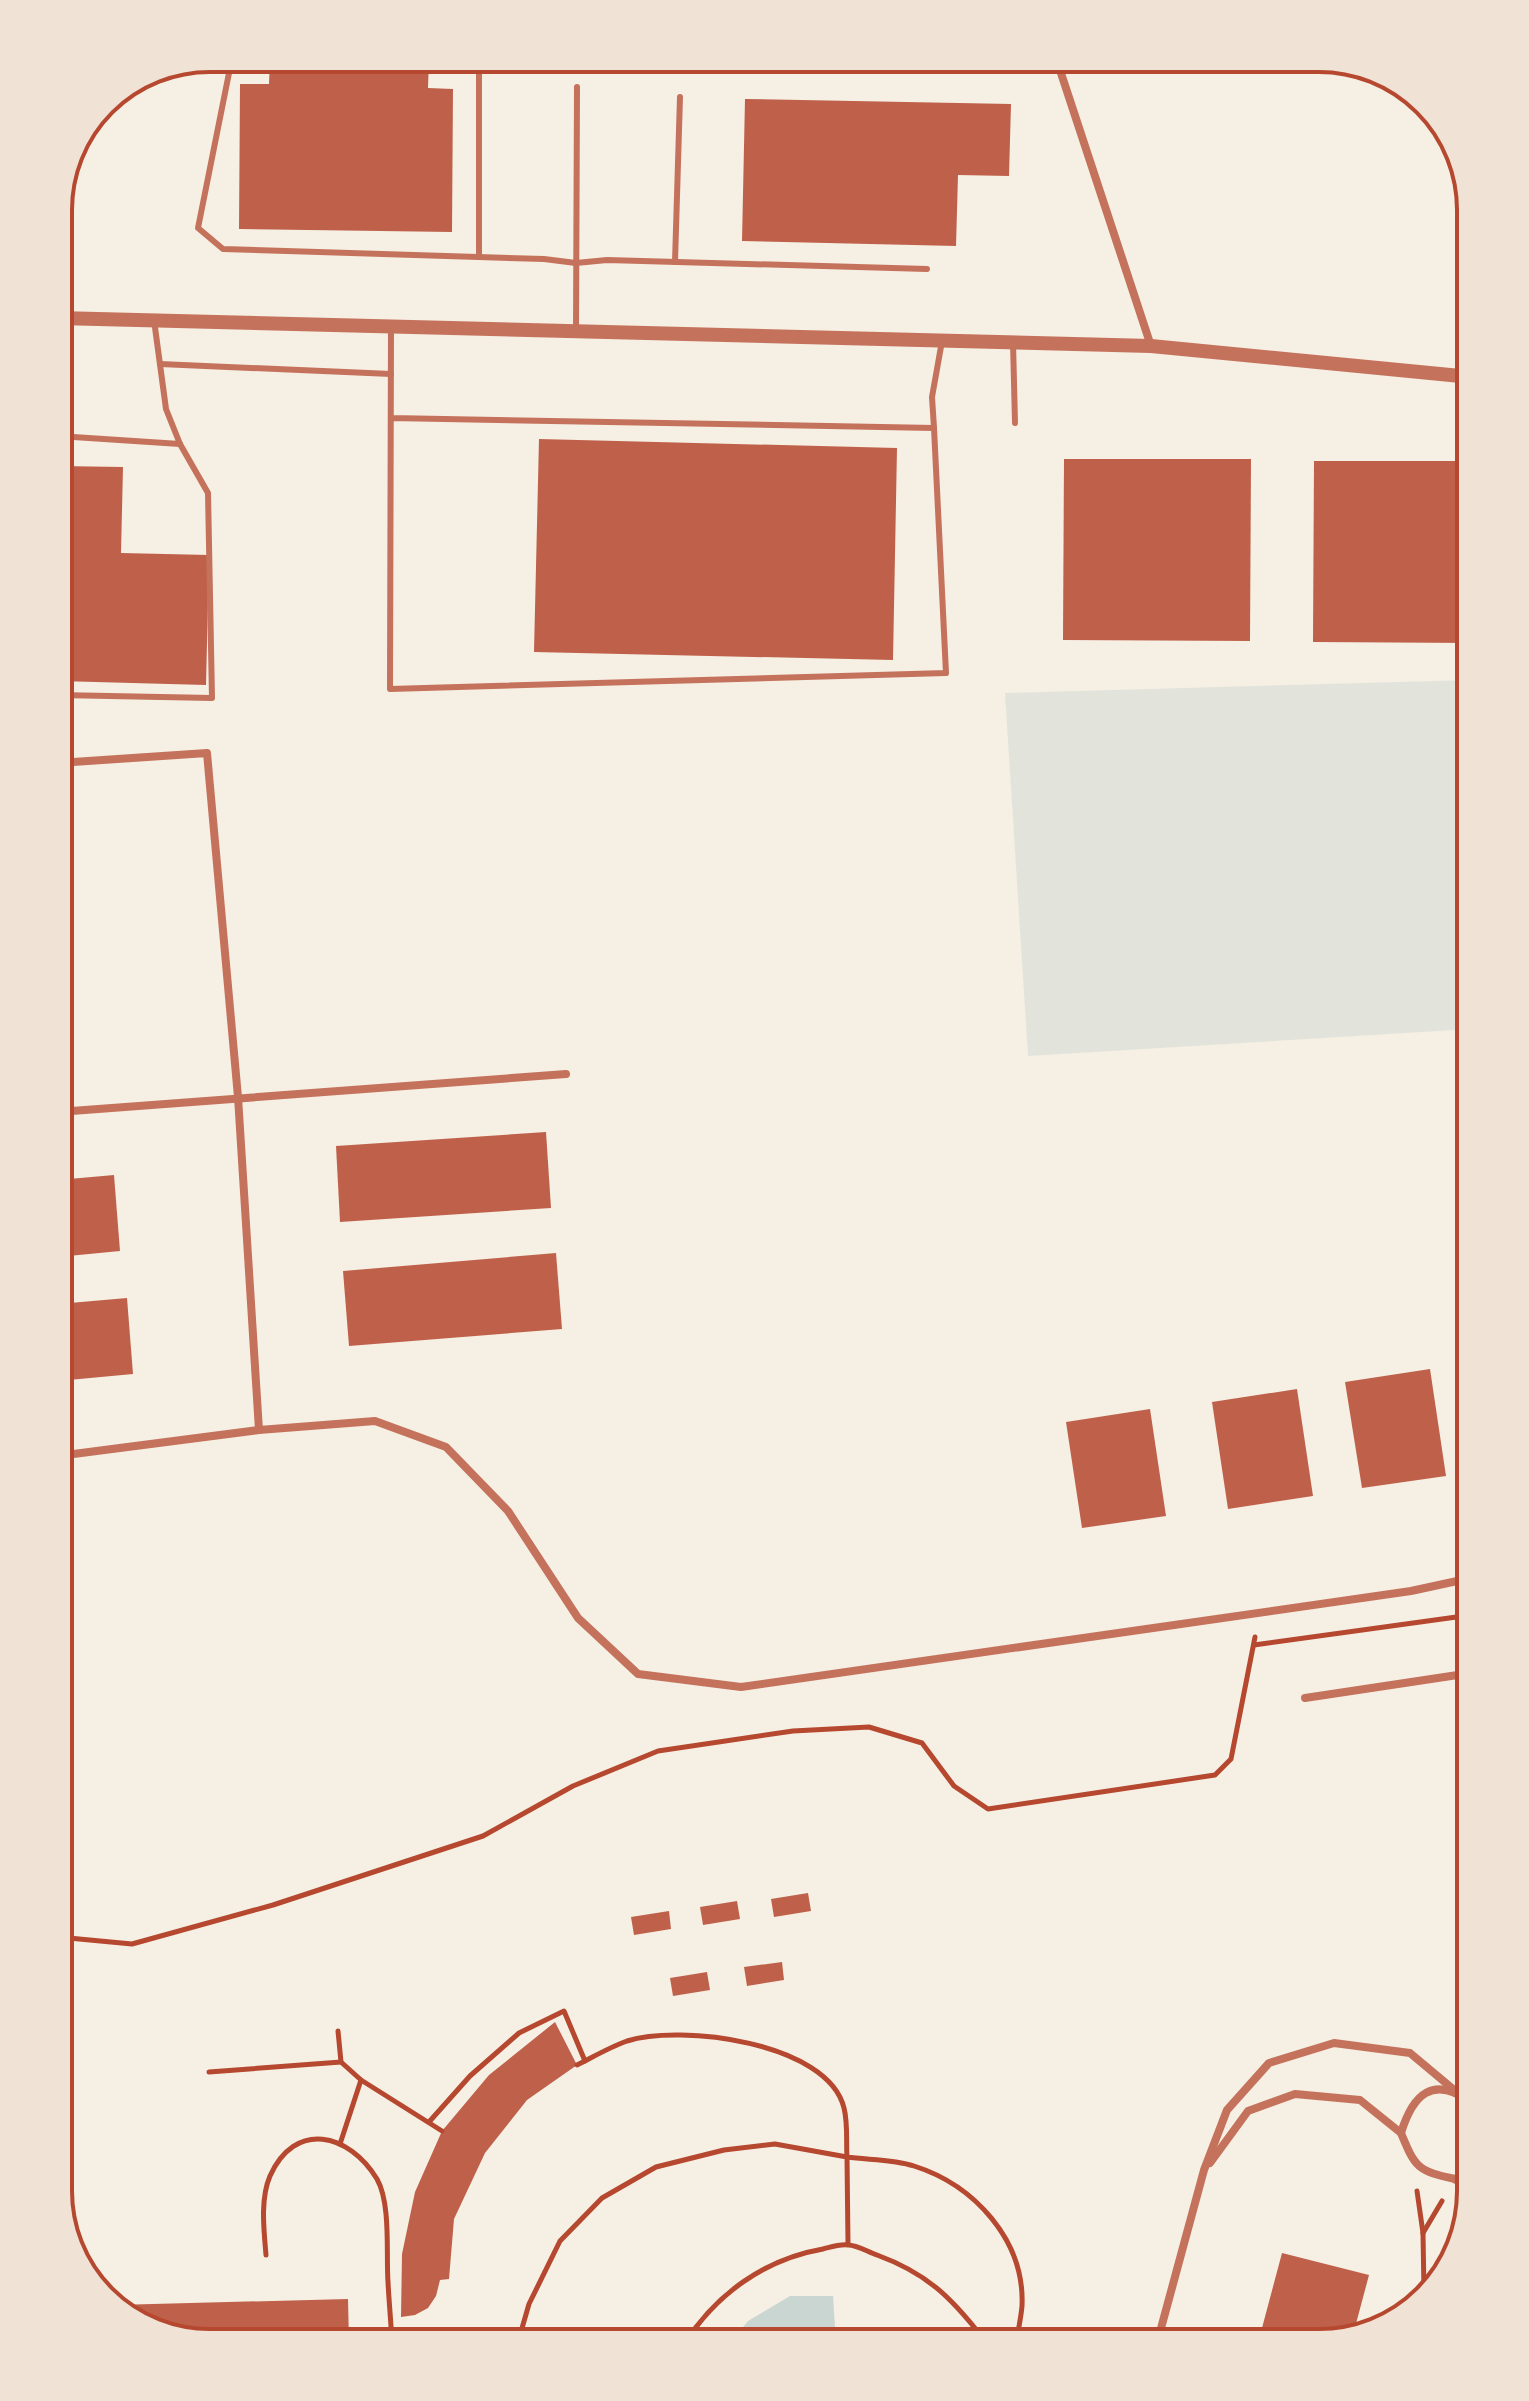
<svg xmlns="http://www.w3.org/2000/svg" width="1529" height="2401" viewBox="0 0 1529 2401" font-family="'Source Sans 3',sans-serif">
<style>
.green{fill:#e2e4dc}
.water{fill:#c9d6d2}
.building{fill:#bf614a}
.lines{fill:none;stroke-linecap:round;stroke-linejoin:round}
.path{stroke:#b5482f;stroke-width:5}
.service{stroke:#c5725c;stroke-width:6}
.minor{stroke:#c5725c;stroke-width:8}
.tertiary{stroke:#c5725c;stroke-width:14}
.rim{fill:none;stroke:#b5482f;stroke-width:4}
</style>
<rect width="100%" height="100%" fill="#f6efe4"/>
<polygon class="green" points="1471,680 1471,1029 1028,1056 1005,693"/>
<polygon class="water" points="790,2296 833,2296 836,2343 730,2343 748,2321"/>
<g class="building">
<polygon points="270,58 429,58 428,88 453,89 452,232 239,229 240,84 269,84"/>
<polygon points="745,99 1011,104 1009,176 958,175 956,246 742,241"/>
<polygon points="539,439 897,448 893,660 534,652"/>
<polygon points="1064,459 1251,459 1250,641 1063,640"/>
<polygon points="1314,461 1471,461 1471,643 1313,642"/>
<polygon points="58,466 123,467 121,553 209,555 206,685 58,681"/>
<polygon points="546,1132 551,1208 340,1222 336,1146"/>
<polygon points="114,1175 120,1251 58,1257 58,1180"/>
<polygon points="556,1253 562,1329 349,1346 343,1271"/>
<polygon points="127,1298 133,1374 58,1381 58,1304"/>
<polygon points="1430,1369 1446,1476 1362,1488 1345,1382"/>
<polygon points="1297,1389 1313,1496 1228,1509 1212,1402"/>
<polygon points="1150,1409 1166,1516 1082,1528 1066,1422"/>
<polygon points="808,1893 811,1911 774,1917 771,1899"/>
<polygon points="737,1901 740,1919 703,1925 700,1907"/>
<polygon points="669,1911 671,1929 634,1935 631,1917"/>
<polygon points="782,1962 784,1980 747,1986 744,1967"/>
<polygon points="707,1972 710,1990 673,1996 670,1978"/>
<polygon points="555,2022 577,2065 527,2100 485,2153 454,2219 449,2279 440,2280 436,2296 428,2308 415,2315 401,2317 402,2254 415,2192 442,2131 489,2075"/>
<polygon points="1282,2253 1369,2275 1353,2335 1319,2343 1258,2343"/>
<polygon points="348,2299 349,2343 201,2343 126,2318 115,2305"/>
</g>
<g class="lines">
<g class="path">
<polyline points="1254,1645 1471,1615"/>
<polyline points="58,1937 132,1944 273,1905 483,1836 573,1786 658,1751 793,1731 869,1727 922,1743 954,1786 988,1809 1215,1775 1231,1759 1255,1637"/>
<polyline points="338,2031 341,2062 361,2080"/>
<path d="M577,2065c16,-8 33,-18 50,-24 53,-17 201,1 217,67 4,15 2,34 3,49 21,3 46,2 67,9 60,19 111,74 108,140 -1,12 -4,25 -6,37"/>
<polyline points="209,2072 341,2062"/>
<polyline points="429,2122 470,2076 519,2033 564,2011 585,2061"/>
<polyline points="340,2144 361,2080 442,2131"/>
<polyline points="1417,2191 1423,2233 1424,2292"/>
<polyline points="1423,2233 1442,2201"/>
<path d="M266,2255c-2,-24 -6,-56 4,-79 25,-56 79,-43 107,3 14,25 9,74 11,103 1,20 3,40 4,61"/>
<polyline points="471,2343 518,2342"/>
<polyline points="637,2343 614,2331 581,2338 518,2342 529,2304 560,2241 602,2198 656,2167 724,2150 775,2144 847,2157 848,2244"/>
<path d="M685,2343c31,-49 80,-84 138,-94 8,-2 17,-5 25,-4 9,0 20,7 29,10 49,18 73,41 105,82l32,6"/>
</g>
<g class="service">
<polyline points="232,58 198,228 223,249 544,259 576,263 607,260 927,269"/>
<polyline points="479,58 479,257"/>
<polyline points="675,262 680,97"/>
<polyline points="576,331 577,87"/>
<polyline points="1013,342 1015,423"/>
<polyline points="160,364 391,374"/>
<polyline points="391,418 934,428 946,673 390,689 391,326"/>
<polyline points="934,428 932,397 942,341"/>
<polyline points="58,436 180,444"/>
<polyline points="58,695 212,698 208,493 180,444 166,409 154,320"/>
</g>
<g class="minor">
<polyline points="1056,58 1151,346"/>
<polyline points="58,763 207,753 238,1097 259,1430"/>
<polyline points="58,1112 566,1074"/>
<polyline points="58,1456 259,1430 375,1421 446,1447 508,1511 578,1618 638,1674 741,1687 1411,1591 1471,1578"/>
<polyline points="1305,1698 1471,1673"/>
<polyline points="1210,2163 1248,2111 1295,2094 1360,2100 1401,2133"/>
<path d="M1471,2168l-16,11c-38,-8 -40,-12 -54,-46 12,-39 32,-58 70,-31"/>
<polyline points="1456,2180 1471,2182"/>
<polyline points="1157,2343 1204,2170 1227,2110 1269,2063 1334,2043 1410,2053 1453,2089"/>
</g>
<polyline class="tertiary" points="58,318 1151,346 1471,377"/>
</g>
<path d="M0 0H1529V2401H0ZM210 72H1319A138 138 0 0 1 1457 210V2191A138 138 0 0 1 1319 2329H210A138 138 0 0 1 72 2191V210A138 138 0 0 1 210 72Z" fill="#f1e2d6" fill-rule="evenodd"/>
<path class="rim" d="M210 72H1319A138 138 0 0 1 1457 210V2191A138 138 0 0 1 1319 2329H210A138 138 0 0 1 72 2191V210A138 138 0 0 1 210 72Z"/>
</svg>
